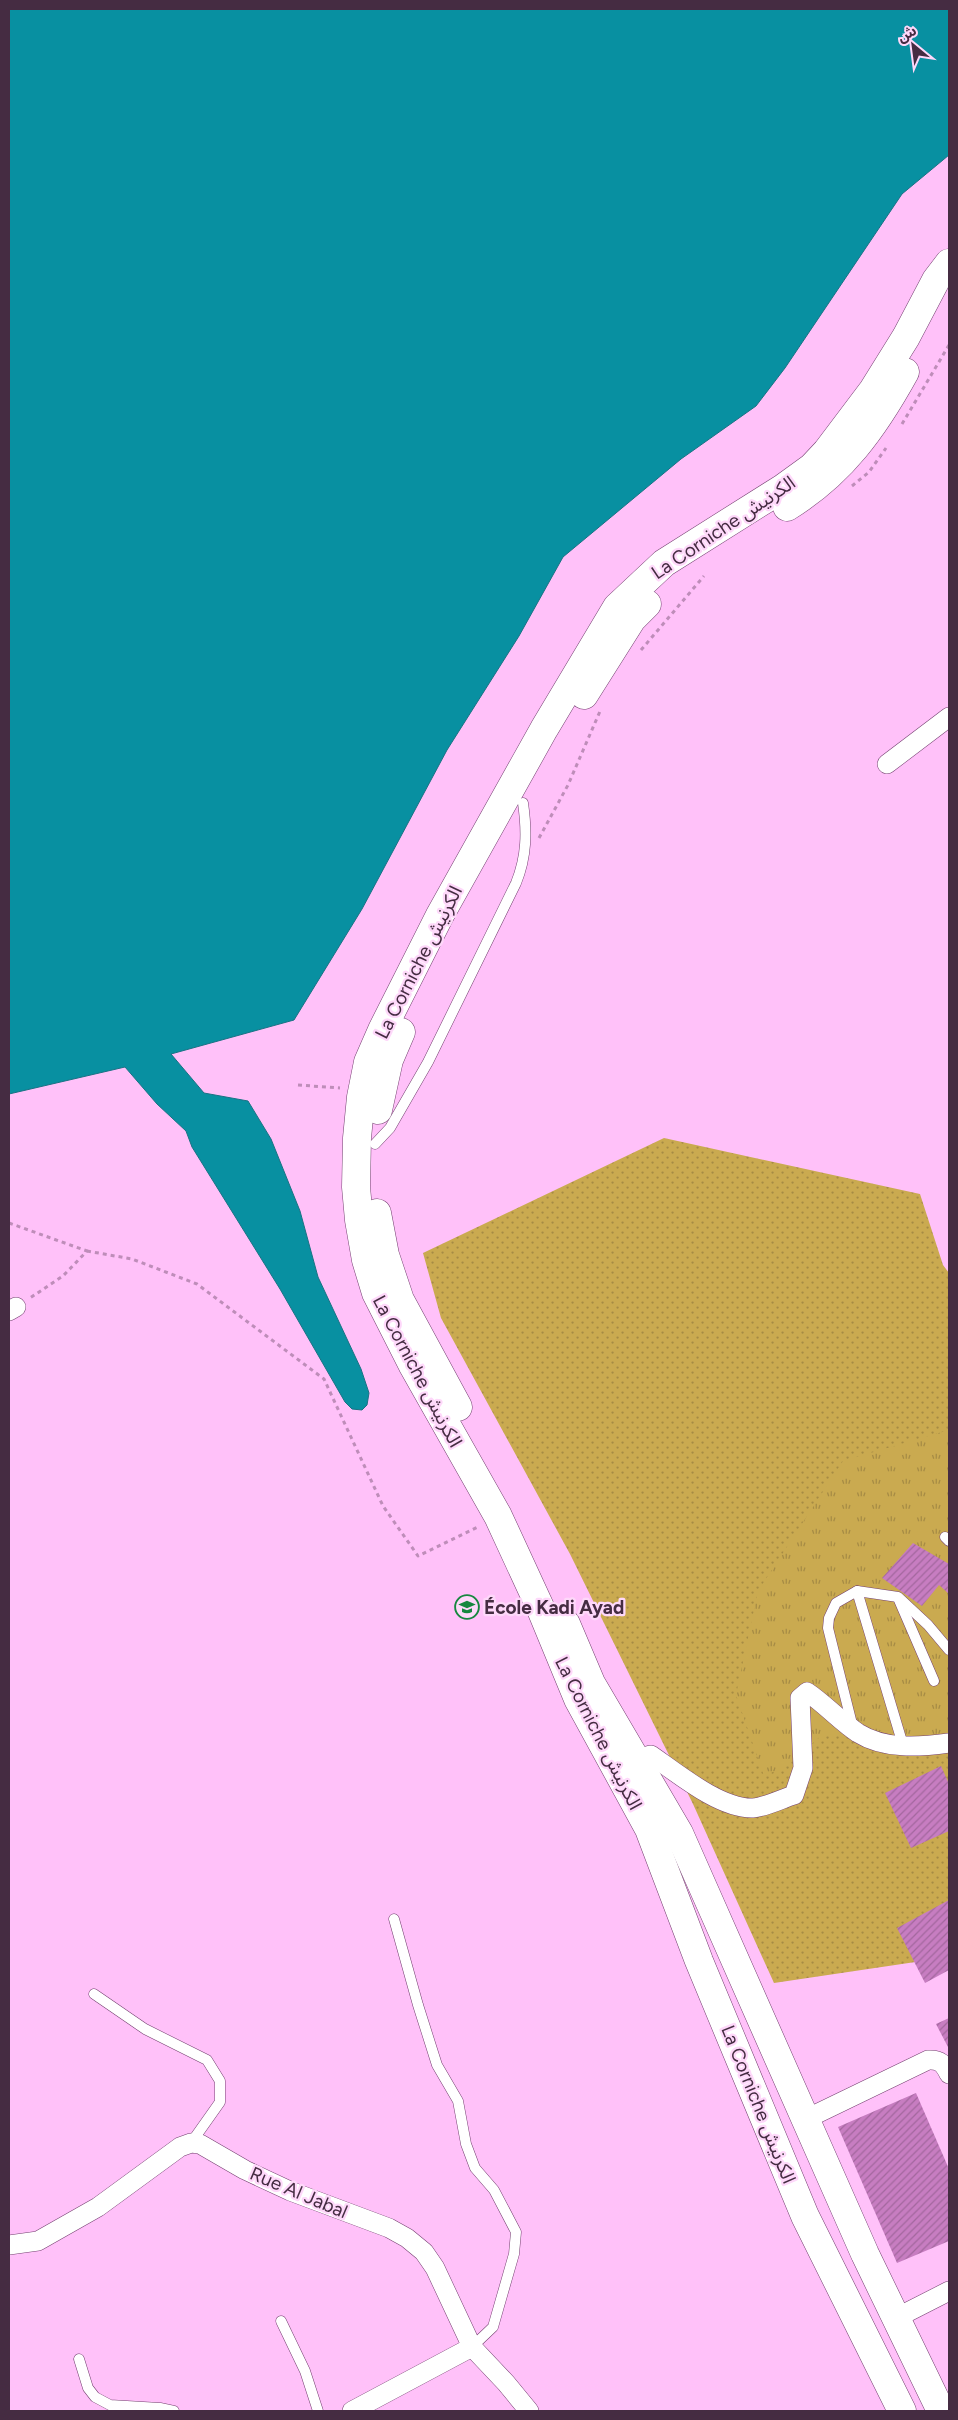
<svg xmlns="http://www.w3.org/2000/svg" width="958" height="2420" viewBox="0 0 958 2420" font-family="Figtree,'Noto Sans Arabic',sans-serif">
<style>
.grass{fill:url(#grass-dots)}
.park{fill:url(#park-tufts)}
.water{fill:#0890a1;stroke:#1a7284}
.building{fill:url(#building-hatch)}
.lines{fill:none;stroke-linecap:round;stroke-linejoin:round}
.service-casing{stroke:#744070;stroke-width:11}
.minor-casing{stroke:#744070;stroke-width:20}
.secondary-casing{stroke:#744070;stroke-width:29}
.path{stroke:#be8db9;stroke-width:3;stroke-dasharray:4 4;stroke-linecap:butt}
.service{stroke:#fff;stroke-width:10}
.minor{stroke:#fff;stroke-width:19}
.secondary{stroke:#fff;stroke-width:28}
.labels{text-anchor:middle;stroke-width:4.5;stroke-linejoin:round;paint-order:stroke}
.street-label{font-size:19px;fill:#452c42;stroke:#fed8fa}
.poi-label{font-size:19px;font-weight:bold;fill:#452c42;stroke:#fed8fa;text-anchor:start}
</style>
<defs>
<pattern id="grass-dots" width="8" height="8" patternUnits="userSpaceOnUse" patternTransform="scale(1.25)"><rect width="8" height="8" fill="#caaa50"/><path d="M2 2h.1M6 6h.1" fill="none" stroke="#a68b44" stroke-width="1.8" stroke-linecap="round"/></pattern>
<pattern id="park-tufts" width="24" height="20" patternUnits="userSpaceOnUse" patternTransform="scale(1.25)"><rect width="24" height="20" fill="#caaa50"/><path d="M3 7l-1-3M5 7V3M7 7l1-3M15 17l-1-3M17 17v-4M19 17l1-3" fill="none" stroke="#a68b44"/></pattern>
<pattern id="building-hatch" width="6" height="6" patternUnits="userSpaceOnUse" patternTransform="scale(1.25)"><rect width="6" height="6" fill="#c77dc1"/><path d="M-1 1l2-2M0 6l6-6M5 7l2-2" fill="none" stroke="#a3679e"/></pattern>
</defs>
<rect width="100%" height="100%" fill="#ffc1f9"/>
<polygon class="grass" points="664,1138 920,1194 943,1265 949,1273 949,1957 774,1983 693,1804 570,1554 441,1318 423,1253"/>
<polygon class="park" points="949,1430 949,1733 924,1736 823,1734 788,1765 764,1776 736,1695 758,1591 843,1461"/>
<polygon class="water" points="9,9 949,9 949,155 902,194 785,368 756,406 681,459 563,557 519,636 447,750 362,909 294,1020 171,1054 204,1093 248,1101 271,1139 300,1211 318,1277 361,1369 369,1393 367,1405 362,1410 352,1409 345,1402 280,1289 192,1147 186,1131 157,1104 125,1067 9,1094"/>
<g class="building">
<polygon points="913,1543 949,1564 949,1594 939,1585 922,1606 882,1578"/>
<polygon points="941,1766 949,1784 949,1831 911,1848 885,1793"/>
<polygon points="949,1900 949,1970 925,1983 897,1928"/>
<polygon points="949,2018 949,2049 936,2024"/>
<polygon points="916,2093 949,2169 949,2241 897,2263 838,2127"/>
</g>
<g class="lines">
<g class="service-casing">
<g id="service">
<path d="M375,1144l15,-16 38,-66 88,-179c11,-27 11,-52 7,-80"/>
<polyline points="945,1537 949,1541"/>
<polyline points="857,1591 903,1745"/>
<polyline points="899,1600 934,1681"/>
<polyline points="853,1728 828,1628 829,1618 836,1603 857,1591 898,1597 928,1625 949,1650"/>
<polyline points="394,1919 418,2005 437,2065 458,2101 466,2144 475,2168 494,2190 516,2232 514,2254 493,2327 472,2347"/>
<polyline points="94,1994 145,2029 207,2060 220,2081 220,2102 191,2143"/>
<polyline points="281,2321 305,2371 318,2411"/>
<polyline points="79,2359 88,2388 95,2397 110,2405 160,2408 174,2411"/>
</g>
</g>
<g class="minor-casing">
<g id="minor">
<polyline points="887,764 949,717"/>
<polyline points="9,1311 16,1307"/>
<path d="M626,1762l25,-7c26,18 69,54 102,53 13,-1 28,-9 41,-13l9,-27 -3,-70 7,-6c18,12 33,29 51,41 27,17 62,14 91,10"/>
<path d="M806,2119l122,-59c12,-1 16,4 21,14"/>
<polyline points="9,2245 38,2241 98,2207 180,2147 191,2143 200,2144 245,2170 290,2191 389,2228 407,2238 424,2252 435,2268 472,2347 506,2383 529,2411"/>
<polyline points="896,2318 949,2291"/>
<polyline points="352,2411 472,2347"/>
</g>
</g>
<g class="secondary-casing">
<g id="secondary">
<path d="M787,507c55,-34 87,-79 118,-135"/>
<polyline points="584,695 632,619 647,604"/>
<polyline points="378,1110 389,1060 401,1032"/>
<polyline points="377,1213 385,1255 400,1300 458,1407"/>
<polyline points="566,1624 591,1683 679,1833 865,2254 941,2411"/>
<polyline points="902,2411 805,2216 699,1961 649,1829 578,1699 540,1607 498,1516 412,1364 376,1293 366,1260 359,1220 356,1187 357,1138 361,1097 368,1062 382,1030 440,915 544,729 617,607 664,563 783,488 812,467 827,451 873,390 906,337 936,280 949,263"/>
</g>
</g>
<g class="path">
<polyline points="902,424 949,345"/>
<polyline points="852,486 869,472 886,448"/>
<polyline points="641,650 704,576"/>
<polyline points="539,838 568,785 601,709"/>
<polyline points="298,1085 340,1088"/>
<polyline points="9,1223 87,1251 63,1276 30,1298"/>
<polyline points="87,1251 132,1259 197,1284 324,1379 383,1506 418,1556 480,1526"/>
</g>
<use href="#service" class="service"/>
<use href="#minor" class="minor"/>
<use href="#secondary" class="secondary"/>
</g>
<defs>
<g id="school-ring" transform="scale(1.25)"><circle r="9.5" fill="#fed8fa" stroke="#16873f" stroke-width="1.5"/><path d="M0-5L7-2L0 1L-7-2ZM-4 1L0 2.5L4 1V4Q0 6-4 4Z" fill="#16873f"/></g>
</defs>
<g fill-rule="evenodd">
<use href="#school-ring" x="467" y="1607"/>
</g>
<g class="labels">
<g class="street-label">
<text transform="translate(723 527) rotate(-34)" y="7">La Corniche الكرنيش</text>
<text transform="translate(418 962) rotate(-63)" y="7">La Corniche الكرنيش</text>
<text transform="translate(418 1371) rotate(62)" y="7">La Corniche الكرنيش</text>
<text transform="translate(599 1733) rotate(63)" y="7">La Corniche الكرنيش</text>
<text transform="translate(759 2104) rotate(68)" y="7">La Corniche الكرنيش</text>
<text transform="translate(299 2192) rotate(23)" y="7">Rue Al Jabal</text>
</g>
<g class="poi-label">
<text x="484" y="1614">École Kadi Ayad</text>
</g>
</g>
<rect width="958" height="2420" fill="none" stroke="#452c42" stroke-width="20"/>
<g transform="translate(913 45) rotate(331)" stroke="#fed8fa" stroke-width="4" paint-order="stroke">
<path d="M0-4L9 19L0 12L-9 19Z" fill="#452c42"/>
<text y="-8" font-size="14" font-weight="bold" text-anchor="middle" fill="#452c42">ش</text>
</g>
</svg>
